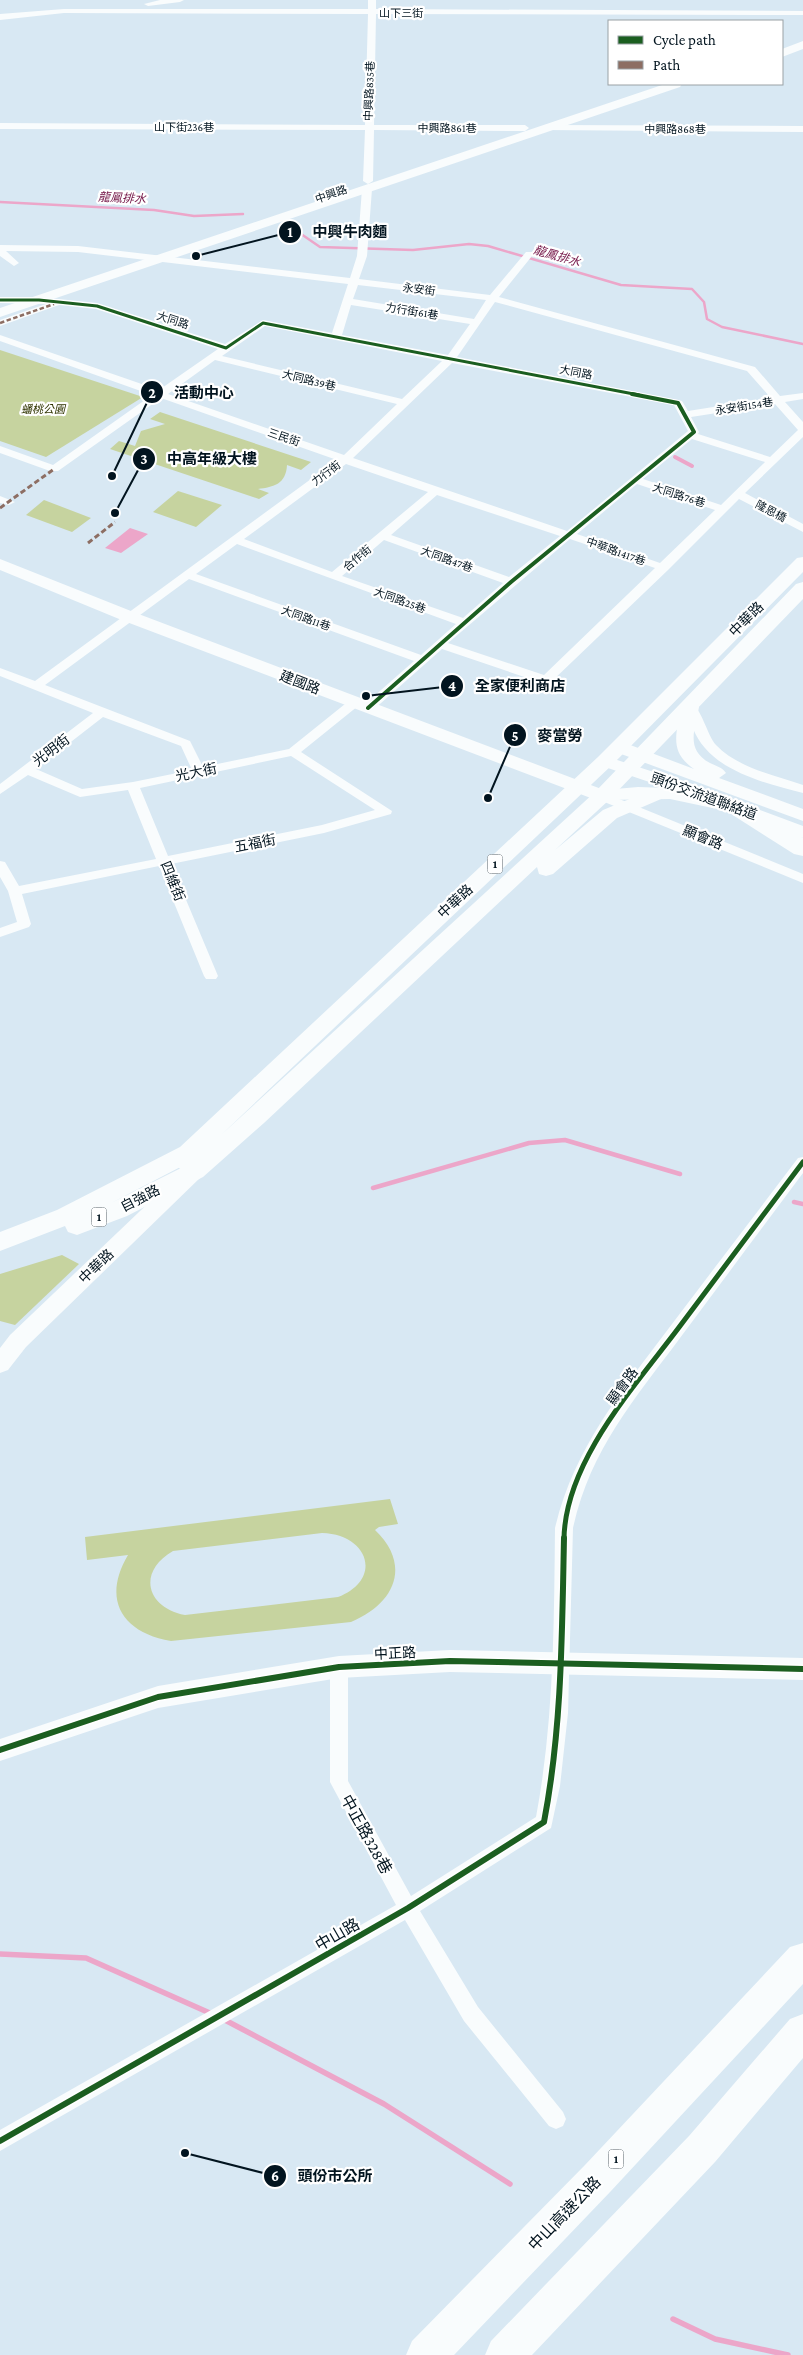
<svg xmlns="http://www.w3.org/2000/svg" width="803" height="2355" viewBox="0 0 803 2355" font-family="'Crimson Pro','Noto Sans TC',serif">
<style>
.green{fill:#c6d39f;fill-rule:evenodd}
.water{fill:#eca6c9}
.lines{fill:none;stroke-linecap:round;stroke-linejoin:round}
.stream-far3{stroke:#eca6c9;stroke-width:2.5}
.stream-far2{stroke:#eca6c9;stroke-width:4}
.stream-far1{stroke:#eca6c9;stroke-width:4.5}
.stream{stroke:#eca6c9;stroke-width:5.5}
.street{fill:#f9fcfd;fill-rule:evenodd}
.secondary{fill:#f9fcfd;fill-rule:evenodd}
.primary{fill:#f9fcfd;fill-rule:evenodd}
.highway{fill:#f9fcfd;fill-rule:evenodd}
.quiet-far1{stroke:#8d6e63;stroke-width:2.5;stroke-dasharray:4.5 2.5;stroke-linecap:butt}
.quiet{stroke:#8d6e63;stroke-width:3;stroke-dasharray:5.5 3;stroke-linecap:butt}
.cycleway-far3-casing{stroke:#fff;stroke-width:5}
.cycleway-far2-casing{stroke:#fff;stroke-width:6}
.cycleway-far1-casing{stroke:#fff;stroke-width:8}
.cycleway-casing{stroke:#fff;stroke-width:9}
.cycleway-far3{stroke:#1b5e20;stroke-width:3}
.cycleway-far2{stroke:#1b5e20;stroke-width:4}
.cycleway-far1{stroke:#1b5e20;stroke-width:5}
.cycleway{stroke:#1b5e20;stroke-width:6}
.labels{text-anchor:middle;stroke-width:4.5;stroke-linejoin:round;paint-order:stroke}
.far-street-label{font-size:11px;fill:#02141f;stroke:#fff}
.far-park-label{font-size:11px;font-style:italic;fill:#2f3301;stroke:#fff}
.far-water-label{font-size:12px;font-style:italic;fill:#741547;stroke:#fff}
.shield{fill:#fff;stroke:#4e5a62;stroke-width:1}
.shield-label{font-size:12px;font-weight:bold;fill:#02141f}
.street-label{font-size:14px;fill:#02141f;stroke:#fff}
.near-street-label{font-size:16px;fill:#02141f;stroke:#fff}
.leader{fill:none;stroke:#02141f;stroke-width:2}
.callout-dot{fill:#02141f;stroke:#fff;stroke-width:2}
.mark-label{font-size:15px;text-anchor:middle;font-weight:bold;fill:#fff}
.callout-label{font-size:15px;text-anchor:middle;font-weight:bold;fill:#02141f;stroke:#fff;stroke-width:4.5;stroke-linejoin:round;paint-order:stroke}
</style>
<rect width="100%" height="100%" fill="#d8e8f3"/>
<g class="green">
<polygon points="0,350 143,397 46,457 0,441"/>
<path d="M160,412l151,50 -10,8 -14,-5c-1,19 -13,22 -29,24l11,4 -10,6 -149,-50 9,-8 16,5 6,-15 24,-7 -15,-5z"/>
<polygon points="178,491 222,505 196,527 153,512"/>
<polygon points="44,500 91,518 72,532 26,515"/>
<polygon points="62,1255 79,1264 15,1325 0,1321 0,1274"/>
<path d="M390,1499l8,25 -19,3 -4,3c37,35 20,74 -24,92l-180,19c-50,-9 -69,-42 -43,-86l-41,5 -2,-23zM322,1533c46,1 62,46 16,64l-153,18c-39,-8 -48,-43 -12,-64z"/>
</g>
<polygon class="water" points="130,528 148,534 121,553 105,548"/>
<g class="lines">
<g class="stream-far3">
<polyline points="0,202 154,210 194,216 243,214"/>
<polyline points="288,225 320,247 413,250 469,244 488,246 621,285 692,289 704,302 707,319 722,327 803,344"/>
</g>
<polyline class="stream-far2" points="675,457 692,466"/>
<g class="stream-far1">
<polyline points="373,1188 529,1143 565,1140 680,1174"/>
<polyline points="794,1202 803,1204"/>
</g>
<g class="stream">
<polyline points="0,1954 86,1958 212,2014"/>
<polyline points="223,2019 384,2104 510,2184"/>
<polyline points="673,2319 715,2339 788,2355"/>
</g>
<g class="street">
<polygon points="160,0 184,0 180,2 148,6 144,4"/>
<polygon points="368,0 376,0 376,9 803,11 803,15 376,14 374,125 525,125 529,128 525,131 374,130 373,181 368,184 363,181 365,130 0,129 0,123 365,125 368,14 64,13 0,20 0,14 64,9 368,9"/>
<polygon points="547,125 803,126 803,132 544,130 543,128"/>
<path d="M367,186l5,3 -5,67 -8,23 131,16 36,-43h6v4l-33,41 256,70 25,29 23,-3v6l-18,3 18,20v15l-58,56 58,31v8l-64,-33 -71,71 -118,113h-8l-100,-34 -70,62h-8l-2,-3 2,-3 50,-44 -225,-82 -144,106 145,56 13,26 86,-18 61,-49h8l2,3 -2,3 -57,46 91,59 -1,3 -67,19 -153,31 47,112 -2,3h-10l-2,-3 -45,-110 -137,28 9,30 -2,3 -29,10v-9l17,-6 -9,-31 -8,-14v-16l5,1 14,24 137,-27 -28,-69 -48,7 -52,-22 -28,19v-10l93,-71 -93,-37v-8l35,13 302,-221 -176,-62 -103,73h-8l-50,-18v-7l53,19 99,-70 -152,-54v-6l159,55 59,-41 -122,-40 -37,-4 -59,21v-6l46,-16 -46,-1v-6h39l58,6 128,41 38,-24 69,13 16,-49 -270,-32 -72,-1 13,12 -5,3 -14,-10v-11l78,1 272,32 7,-22 5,-67zM358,285l128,15 -12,19 -121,-20zM495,302l252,69 24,27 -83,13 -6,-10 -4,-1 -221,-43zM351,305l119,19 -22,31 -106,-20zM265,326l177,35 -40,38 -180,-43zM215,360l182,44 -53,51 -176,-61zM452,363l222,42 14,26 -121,100 -214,-73zM775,404l23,26 -28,27 -72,-23 1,-2 -8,-15zM692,439l73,23 -44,43 -78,-26zM346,464l82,28 -96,80 -88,-33zM637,484l78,26 -55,53 -83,-29zM437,495l123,41 -51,41 -118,-42zM570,539l85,29 -111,107 -96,-32zM384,540l119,43 -40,35 -121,-42zM237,544l219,80 -35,31 -225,-81zM103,717l78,29 11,24 -59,12 -51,7 -46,-20zM291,756l84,54 -53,15 -154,31 -28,-68z"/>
<polygon points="0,496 15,502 9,505 0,503"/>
<path d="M690,703c11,3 17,32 26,42 22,23 58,30 87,40v8c-32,-8 -76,-19 -98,-45 -10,-11 -15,-27 -21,-41z"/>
<polygon points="602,792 803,874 803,883 597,799 596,796 597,793"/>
<path d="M803,1157v16c-41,55 -82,110 -123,165 -46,62 -90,112 -107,190l-5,185 -8,73 -9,42 -131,83 58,96 85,105 3,7 -3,7 -7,3 -7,-3 -85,-105 -59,-101 -405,231v-21l396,-225 -66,-123v-115l3,-5 6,-2 6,2 3,5v114l63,115 125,-79c18,-95 18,-192 19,-289 19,-80 66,-136 114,-200 43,-57 86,-113 129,-170z"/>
</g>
<g class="secondary">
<polygon points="803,41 803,49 782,57 782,49"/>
<polygon points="665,84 682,84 680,87 0,317 0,308"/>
<polygon points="0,559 136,613 604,790 638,787 667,788 599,765 596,761 599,757 605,756 687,783 690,787 687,791 742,803 745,807 742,811 736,813 670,799 596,800 124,621 0,570"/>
<path d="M690,702l6,1 3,4c-4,23 -14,42 11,56 6,3 12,4 16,10l-7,5 84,31v12l-190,-70 -3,-4 3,-4h12l69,26c-26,-18 -17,-36 -13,-62l3,-4z"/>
<polygon points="752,807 803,826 803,838 746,817 743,813 746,809"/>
<path d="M180,1150c11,3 20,11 26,21l-4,5 -176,171 -18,23 -8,3v-25l10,-13 172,-164 -13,-14 4,-5z"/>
<polygon points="450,1650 803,1658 803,1680 450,1672 339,1678 158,1708 0,1761 0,1739 158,1686 339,1656"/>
</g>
<path class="primary" d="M803,557v15l-191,193 -391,370 374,-343 201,-208 7,-2v17l-194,201 -54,50 48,-40 58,-24 7,2 3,4 -3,4 -51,22 -64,56 -7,2 -7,-2 -2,-7 -273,256 -61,54 -76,39 -50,19 -9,-3 -3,-6 -65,25v-19l57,-22 123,-63 418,-390 199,-199zM190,1162l-3,3 -76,38z"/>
<g class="highway">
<polygon points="736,800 744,802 803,838 803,856 794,854 728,812 724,807 728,802"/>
<polygon points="803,1943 803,1984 611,2191 454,2355 406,2355 412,2341 585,2165 790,1947"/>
<polygon points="803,2014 803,2058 715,2162 532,2355 485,2355 491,2341 689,2136 790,2019"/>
</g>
<polyline class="quiet-far1" points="0,323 54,304"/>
<g class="quiet">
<polyline points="0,508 54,469"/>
<polyline points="88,543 115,522"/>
</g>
<g class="cycleway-far3-casing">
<polyline id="cycleway-far3" points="0,300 39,300 97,306 226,348 263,323 639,395"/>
</g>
<g class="cycleway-far2-casing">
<polyline id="cycleway-far2" points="368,708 511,582 694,432 678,403 632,394"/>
</g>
<g class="cycleway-far1-casing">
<path id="cycleway-far1" d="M564,1539c1,-78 72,-154 116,-213 41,-55 82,-109 123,-164"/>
</g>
<g class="cycleway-casing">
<g id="cycleway">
<polyline points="0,1750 158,1697 339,1667 450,1661 803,1669"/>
<path d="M0,2141l408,-233 136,-86c18,-94 18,-189 20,-284"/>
</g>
</g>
<use href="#cycleway-far3" class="cycleway-far3"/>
<use href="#cycleway-far2" class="cycleway-far2"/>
<use href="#cycleway-far1" class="cycleway-far1"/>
<use href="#cycleway" class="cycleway"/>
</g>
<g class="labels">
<g class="far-street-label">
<text x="401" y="17">山下三街</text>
<text transform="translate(369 91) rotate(-88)" y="4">中興路835巷</text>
<text x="184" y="131">山下街236巷</text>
<text x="447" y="132">中興路861巷</text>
<text x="675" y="133">中興路868巷</text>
<text transform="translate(331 194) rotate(-19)" y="4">中興路</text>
<text transform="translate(419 289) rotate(7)" y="4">永安街</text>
<text transform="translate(412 311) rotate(9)" y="4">力行街61巷</text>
<text transform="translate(173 320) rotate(18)" y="4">大同路</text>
<text transform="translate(576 372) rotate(11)" y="4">大同路</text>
<text transform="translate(309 380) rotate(14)" y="4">大同路39巷</text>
<text transform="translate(744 406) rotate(-9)" y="4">永安街154巷</text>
<text transform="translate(284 437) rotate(19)" y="4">三民街</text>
<text transform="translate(326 473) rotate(-37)" y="4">力行街</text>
<text transform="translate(679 495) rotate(18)" y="4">大同路76巷</text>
<text transform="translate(771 511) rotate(28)" y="4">隆恩橋</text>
<text transform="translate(616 551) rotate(20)" y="4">中華路1417巷</text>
<text transform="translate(357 558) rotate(-40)" y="4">合作街</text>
<text transform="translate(447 559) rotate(20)" y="4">大同路47巷</text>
<text transform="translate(400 600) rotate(20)" y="4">大同路25巷</text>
<text transform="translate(306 618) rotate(20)" y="4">大同路11巷</text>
</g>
<g class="far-park-label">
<text x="43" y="413">蟠桃公園</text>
</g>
<g class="far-water-label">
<text transform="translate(122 198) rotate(3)" y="4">龍鳳排水</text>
<text transform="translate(557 256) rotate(16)" y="4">龍鳳排水</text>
</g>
<g class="shield">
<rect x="487.5" y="854.5" width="15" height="19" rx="4"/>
<rect x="91.5" y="1207.5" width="15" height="19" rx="4"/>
<rect x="608.5" y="2149.5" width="15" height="19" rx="4"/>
</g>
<g class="shield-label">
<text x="495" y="868">1</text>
<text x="99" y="1221">1</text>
<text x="616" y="2163">1</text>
</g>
<g class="street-label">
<text transform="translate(746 619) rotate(-45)" y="5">中華路</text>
<text transform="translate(300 682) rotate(21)" y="5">建國路</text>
<text transform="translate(51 750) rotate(-37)" y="5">光明街</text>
<text transform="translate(196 772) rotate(-12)" y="5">光大街</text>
<text transform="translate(704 796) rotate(20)" y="5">頭份交流道聯絡道</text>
<text transform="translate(703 837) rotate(22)" y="5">顯會路</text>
<text transform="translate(255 843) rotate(-11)" y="5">五福街</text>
<text transform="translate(173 881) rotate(68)" y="5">四維街</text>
<text transform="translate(455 901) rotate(-43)" y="5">中華路</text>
<text transform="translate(140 1198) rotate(-27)" y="5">自強路</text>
<text transform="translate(96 1266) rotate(-44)" y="5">中華路</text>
<text transform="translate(622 1386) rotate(-54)" y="5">顯會路</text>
<text transform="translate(395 1653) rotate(-3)" y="5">中正路</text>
</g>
<g class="near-street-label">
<text transform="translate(367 1834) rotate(61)" y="6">中正路328巷</text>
<text transform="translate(337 1934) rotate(-30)" y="6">中山路</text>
<text transform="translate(564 2213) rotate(-46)" y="6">中山高速公路</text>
</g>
</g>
<path class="leader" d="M196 256L290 232M112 476L152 392M115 513L144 459M366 696L452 686M488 798L515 735M185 2153L275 2176"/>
<g class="callout-dot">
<circle cx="196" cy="256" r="5"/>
<circle cx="112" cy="476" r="5"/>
<circle cx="115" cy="513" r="5"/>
<circle cx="366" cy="696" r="5"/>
<circle cx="488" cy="798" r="5"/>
<circle cx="185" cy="2153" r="5"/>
<circle cx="290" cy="232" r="12"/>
<circle cx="152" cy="392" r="12"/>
<circle cx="144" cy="459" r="12"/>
<circle cx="452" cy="686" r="12"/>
<circle cx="515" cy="735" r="12"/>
<circle cx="275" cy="2176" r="12"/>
</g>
<g class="mark-label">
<text x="290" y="237">1</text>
<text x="152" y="398">2</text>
<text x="144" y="464">3</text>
<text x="452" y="691">4</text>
<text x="515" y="741">5</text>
<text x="275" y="2181">6</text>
</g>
<g class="callout-label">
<text x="350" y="237">中興牛肉麵</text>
<text x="204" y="398">活動中心</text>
<text x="212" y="464">中高年級大樓</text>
<text x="520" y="691">全家便利商店</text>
<text x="560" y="741">麥當勞</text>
<text x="335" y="2181">頭份市公所</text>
</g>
<rect x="608" y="20" width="175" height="65" fill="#ffffff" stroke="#9aa1a5"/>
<rect x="618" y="36" width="25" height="8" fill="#1b5e20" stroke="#9aa1a5"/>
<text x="653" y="45" font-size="15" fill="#02141f">Cycle path</text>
<rect x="618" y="61" width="25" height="8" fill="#8d6e63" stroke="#9aa1a5"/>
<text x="653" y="70" font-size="15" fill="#02141f">Path</text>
</svg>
